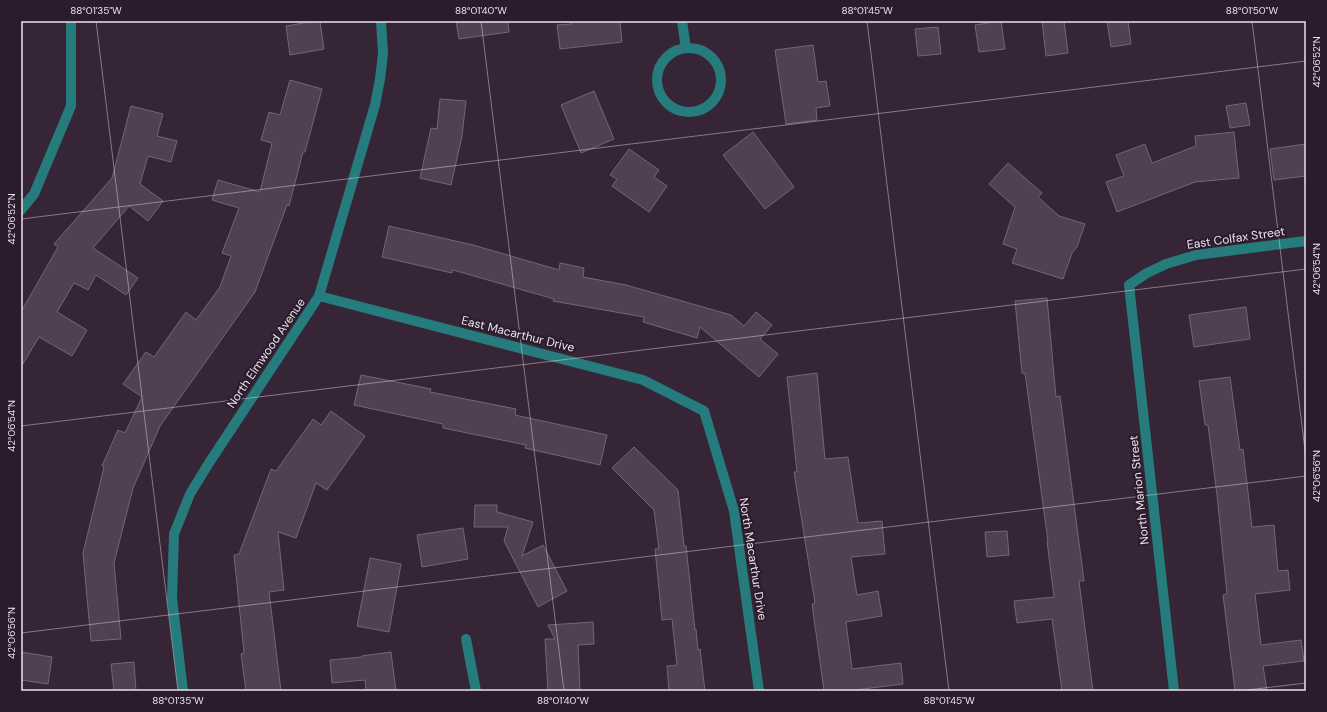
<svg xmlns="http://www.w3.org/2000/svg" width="1327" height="712" viewBox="0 0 1327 712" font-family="'DM Sans',sans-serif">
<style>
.building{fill:#514052;stroke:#766477}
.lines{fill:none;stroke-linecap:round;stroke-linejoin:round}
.minor{stroke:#267c7c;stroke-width:10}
.ticks{fill:none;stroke:#ece1ec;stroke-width:1;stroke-opacity:0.45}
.labels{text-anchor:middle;stroke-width:4;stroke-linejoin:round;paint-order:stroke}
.street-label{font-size:12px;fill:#ece1ec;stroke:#2a1c2c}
.neatline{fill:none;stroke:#ece1ec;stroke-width:1.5}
.ticks-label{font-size:10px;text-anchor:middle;fill:#ece1ec}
</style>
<rect width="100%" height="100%" fill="#352536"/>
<g class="building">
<polygon points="315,21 320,21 324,49 290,55 286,26"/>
<polygon points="456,21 508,21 509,32 459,39"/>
<polygon points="571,21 620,21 622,42 560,49 557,25 571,24"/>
<polygon points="1001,21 1005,49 979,52 975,25"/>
<polygon points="1042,21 1064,21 1068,53 1046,56"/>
<polygon points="1107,21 1128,21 1131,44 1111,47"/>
<polygon points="938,27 941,54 918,56 915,29"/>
<polygon points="813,45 818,82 826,81 830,106 816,108 817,120 786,124 775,50"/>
<polygon points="290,80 322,89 305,152 303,152 289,206 287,205 255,292 204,364 160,426 133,488 114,563 121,639 91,641 83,553 104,467 102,466 118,430 125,433 142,397 123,384 146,352 154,357 186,312 196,320 220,287 231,256 222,253 239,208 212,200 218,180 260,192 272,143 261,140 269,112 280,115"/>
<polygon points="594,91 614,139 581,153 561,105"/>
<polygon points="440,99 466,101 462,136 451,185 420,178 431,128 437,129"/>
<polygon points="1246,103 1250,125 1230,128 1226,106"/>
<polygon points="131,106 163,114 157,136 177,141 171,162 148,156 140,184 163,201 148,221 129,206 93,248 138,278 126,295 96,275 88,290 74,283 57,312 87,330 72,356 39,337 21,367 21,312 58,247 54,244 112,178"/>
<polygon points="753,132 794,187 765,209 723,155"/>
<polygon points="1234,132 1239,178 1195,182 1117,212 1106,182 1124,176 1116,155 1145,144 1152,163 1196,146 1195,136"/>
<polygon points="1306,144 1306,176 1274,180 1270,149"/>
<polygon points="629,149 659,170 654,177 667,186 649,212 612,186 617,179 610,175"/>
<polygon points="1008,163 1042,193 1038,197 1059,216 1085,224 1077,247 1072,253 1063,279 1012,263 1017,249 1003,244 1015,207 989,184"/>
<polygon points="389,226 473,245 559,270 560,263 584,268 583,277 626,285 731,315 744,326 756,312 772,325 760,339 778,354 759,377 700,327 697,338 643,322 644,317 553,301 554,299 453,270 452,273 382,257"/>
<polygon points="1047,298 1056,397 1060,396 1084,581 1079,581 1093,691 1062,691 1052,619 1017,623 1014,601 1054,597 1047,541 1048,541 1025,373 1022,373 1015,301"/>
<polygon points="1246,307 1250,339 1194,347 1189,315"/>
<polygon points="817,373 825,459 848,457 858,523 882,521 885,554 851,557 857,595 878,591 882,616 846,622 852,669 901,663 903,684 855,690 855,691 824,691 812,604 815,603 794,472 797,472 787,377"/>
<polygon points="361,375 431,389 430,392 516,409 515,415 607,435 600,465 525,448 526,445 443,428 443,424 354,405"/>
<polygon points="1230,377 1240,450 1243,449 1252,527 1274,525 1278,571 1288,570 1290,590 1255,594 1261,645 1301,640 1304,661 1263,666 1267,691 1235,691 1223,595 1227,594 1217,495 1208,425 1205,425 1199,381"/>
<polygon points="331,411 365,436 327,490 316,483 296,538 278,532 284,590 269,592 281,691 246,691 241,654 244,653 234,555 239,554 271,469 276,471 313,419 321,425"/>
<polygon points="634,447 678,490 684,546 686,546 695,630 696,629 698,650 700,649 705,691 669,691 667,666 677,665 672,619 662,620 655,549 659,549 654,510 612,468"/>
<polygon points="475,505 497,505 497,512 533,522 522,556 543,545 567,591 538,607 504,541 508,527 474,527"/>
<polygon points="463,528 468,559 422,567 417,535"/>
<polygon points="1007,531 1009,555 987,557 985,532"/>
<polygon points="370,558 401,564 389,632 357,626"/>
<polygon points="593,622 594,644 578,645 580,690 548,691 545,639 555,639 548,625"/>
<polygon points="21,652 52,657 48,684 21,680"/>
<polygon points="391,652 396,691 366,691 365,680 332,683 330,660 362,657 362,656"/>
<polygon points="134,662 136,691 114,691 111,664"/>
</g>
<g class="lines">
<g class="minor">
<polyline points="682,21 686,48"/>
<circle cx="689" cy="80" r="32"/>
<polyline points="21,210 34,194 71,106 71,21"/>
<polyline points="319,296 643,380 704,411 734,511 759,691"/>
<polyline points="466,639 476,691"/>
<polyline points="183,691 172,598 174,534 190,494 209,463 319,296 375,105 380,79 383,54 381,21"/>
<polyline points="1174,691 1129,285 1147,273 1166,264 1196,255 1306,241"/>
</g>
</g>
<path class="ticks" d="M96,21l82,670M481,21l83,670M867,21l82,670M1252,21l54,437M21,219l1285,-158M21,426l1285,-157M21,633l1285,-157M1239,691l67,-8"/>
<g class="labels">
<g class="street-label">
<text transform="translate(1236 238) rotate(-8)" y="4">East Colfax Street</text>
<text transform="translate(518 334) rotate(14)" y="4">East Macarthur Drive</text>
<text transform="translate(266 353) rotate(-56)" y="4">North Elmwood Avenue</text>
<text transform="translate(1139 490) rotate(-96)" y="4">North Marion Street</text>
<text transform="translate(753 559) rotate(81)" y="4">North Macarthur Drive</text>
</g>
</g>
<rect width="1327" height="712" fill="none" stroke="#2a1c2c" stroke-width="44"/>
<rect x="22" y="22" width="1283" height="668" class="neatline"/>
<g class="ticks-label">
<text x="96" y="14">88°01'35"W</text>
<text x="481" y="14">88°01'40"W</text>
<text x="867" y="14">88°01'45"W</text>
<text x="1252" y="14">88°01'50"W</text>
<text transform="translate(1316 62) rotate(-90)" y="4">42°06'52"N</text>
<text transform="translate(11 219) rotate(-90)" y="4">42°06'52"N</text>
<text transform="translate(1316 269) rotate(-90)" y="4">42°06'54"N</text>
<text transform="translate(11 426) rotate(-90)" y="4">42°06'54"N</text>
<text transform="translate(1316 476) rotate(-90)" y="4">42°06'56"N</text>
<text transform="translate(11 633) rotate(-90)" y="4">42°06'56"N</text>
<text x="178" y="704">88°01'35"W</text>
<text x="563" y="704">88°01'40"W</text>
<text x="949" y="704">88°01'45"W</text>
</g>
</svg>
